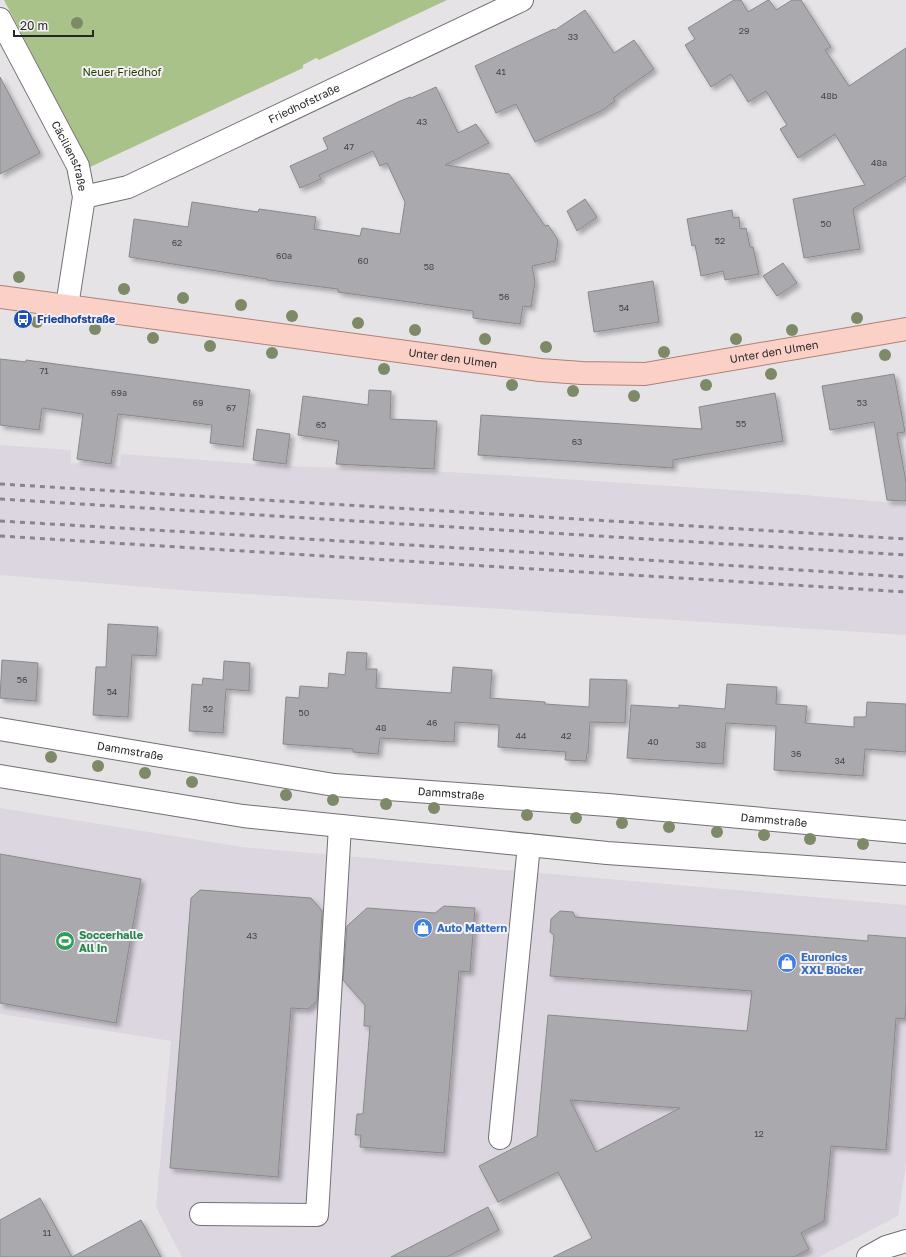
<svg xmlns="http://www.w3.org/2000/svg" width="906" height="1257" viewBox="0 0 906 1257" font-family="'Golos Text',sans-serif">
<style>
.built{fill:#dcd6e0}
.green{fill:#a9c289}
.building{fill:#aaaaae;stroke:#89898c;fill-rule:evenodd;filter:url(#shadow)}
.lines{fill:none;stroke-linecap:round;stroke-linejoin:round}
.minor-casing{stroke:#727073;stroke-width:24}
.major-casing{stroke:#af8077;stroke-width:24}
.minor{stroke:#fff;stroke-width:22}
.major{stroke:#fbd0c7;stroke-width:22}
.rail{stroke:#888689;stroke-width:3;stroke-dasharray:5 5;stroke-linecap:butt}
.tree{fill:#7e8968}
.labels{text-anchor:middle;stroke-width:4;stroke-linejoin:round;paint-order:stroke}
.number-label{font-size:9px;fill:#484749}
.park-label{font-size:11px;fill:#293f00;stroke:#f3f1f4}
.street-label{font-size:11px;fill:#272627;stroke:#f3f1f4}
.transit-label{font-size:11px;font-weight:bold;fill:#164399;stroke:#f3f1f4;text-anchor:start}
.shop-label{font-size:11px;font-weight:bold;fill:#366cbe;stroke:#f3f1f4;text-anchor:start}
.leisure-label{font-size:11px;font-weight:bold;fill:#27864d;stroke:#f3f1f4;text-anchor:start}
</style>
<defs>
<filter id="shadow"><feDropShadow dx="3.5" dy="3.5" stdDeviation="2" flood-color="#0004"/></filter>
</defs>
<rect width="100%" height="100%" fill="#e6e3e7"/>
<g class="built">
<polygon points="0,445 71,450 71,463 120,466 121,454 285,466 431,471 500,475 794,494 906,504 906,635 486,608 194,591 0,575"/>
<polygon points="0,808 242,847 906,905 906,1164 898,1216 819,1257 602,1257 557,1172 391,1257 182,1257 156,1207 171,1041 0,1014"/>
</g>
<polygon class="green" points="4,0 447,0 319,60 316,58 303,65 303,68 90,167"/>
<g class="building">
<polygon points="734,0 741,0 748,12 768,0 769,0 776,10 792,0 801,0 831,47 825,50 849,86 906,48 906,176 853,209 860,249 804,258 793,199 865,185 835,134 798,158 780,129 787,125 766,91 748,102 731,74 711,87 685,45 695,39 688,28"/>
<polygon points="585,10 614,53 634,40 654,69 613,98 615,101 601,111 535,142 516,104 496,113 475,66 554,29 555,30"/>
<polygon points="0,77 40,153 0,174"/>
<polygon points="436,87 458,133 476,124 489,143 445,165 509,174 545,226 548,225 558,240 555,261 532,266 535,282 531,307 523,306 520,324 473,318 473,311 338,292 338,289 267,280 267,279 129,257 134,219 188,227 192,202 258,212 259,209 316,217 314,229 360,236 362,228 400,234 405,202 387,163 380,166 373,151 319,175 321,179 300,188 290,166 328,149 323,138 398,102 410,97 411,98"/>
<polygon points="585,199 597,217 577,231 567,211"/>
<polygon points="732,210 733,218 739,217 740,229 746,228 750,247 753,247 759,274 725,280 723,271 701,276 695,245 692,246 687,219"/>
<polygon points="783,263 797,283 777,296 763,276"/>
<polygon points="653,281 659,322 594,332 588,292"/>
<polygon points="0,359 26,362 26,360 250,390 243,447 210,443 212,425 118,414 111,464 77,459 83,414 42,408 39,430 0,425"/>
<polygon points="894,374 905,432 897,433 906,482 906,501 887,500 874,422 830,430 822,386"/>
<polygon points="369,390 391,391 390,419 437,421 434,469 336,464 339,441 298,435 303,396 368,405"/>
<polygon points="775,393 783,441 673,460 673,468 478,455 481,415 702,429 699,407"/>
<polygon points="257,429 290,434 286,464 253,460"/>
<polygon points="108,624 158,627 156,656 132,655 128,717 93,715 96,667 106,667"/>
<polygon points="347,652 367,653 366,669 377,669 376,688 451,693 453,667 492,670 490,698 545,702 545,704 589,707 590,679 627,680 625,723 590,722 588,753 587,753 586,761 565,760 566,752 498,747 499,725 455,722 454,742 380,738 378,754 353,752 353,749 283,744 286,697 299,698 300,686 328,688 329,673 345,675"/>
<polygon points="2,660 38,663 36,701 0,698"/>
<polygon points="224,661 250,663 249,691 226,689 223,733 189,731 192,684 202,685 203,678 223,680"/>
<polygon points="727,684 777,687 776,704 807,706 805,723 854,727 854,717 866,717 867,702 906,704 906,752 865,749 863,776 774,770 776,726 726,723 723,764 627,758 631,705 679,708 679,705 725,709"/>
<polygon points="0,854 141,879 116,1023 0,1003"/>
<polygon points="200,890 311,898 322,911 317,1001 308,1009 291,1008 278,1177 170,1168 191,898"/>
<polygon points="444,906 475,908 470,972 459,971 444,1153 360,1147 361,1135 355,1135 357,1114 363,1114 370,1026 364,1026 365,1005 343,980 347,926 367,908 435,913"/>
<path d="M560,911l13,1 2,5 293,24v-6l38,3v67l-1,14 -9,-1 -10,132 -55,-4 -7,75 -23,12 8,16 -15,8h-241l39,-19 -34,-66 -60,30 -19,-36 58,-30 11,-121 199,16 5,-40 -202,-15 4,-41 -4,-3 1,-13zM570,1100l110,8 -84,44z"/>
<polygon points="40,1198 72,1257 141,1220 161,1257 0,1257 0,1220"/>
<polygon points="488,1207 499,1230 447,1257 391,1257"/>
</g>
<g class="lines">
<g class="minor-casing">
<g id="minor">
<path id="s1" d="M0,19l78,147 6,31 -17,109"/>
<path id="s2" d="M84,197l44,-10 394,-187"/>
<path id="s3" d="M0,729l334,56 274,20 298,27"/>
<polyline points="0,776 243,816 607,853 906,874"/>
<polyline points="500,1138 529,845"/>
<polyline points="201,1214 317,1215 340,826"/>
<polyline points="868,1257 886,1247 906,1241"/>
</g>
</g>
<g class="major-casing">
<g id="major">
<path id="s4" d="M0,297l458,62 82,11 42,3 63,1 261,-45"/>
</g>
</g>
<use href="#minor" class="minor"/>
<use href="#major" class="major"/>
<g class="rail">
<polyline points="0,484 906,539"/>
<polyline points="0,499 906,555"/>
<polyline points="0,521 494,550 906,577"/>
<polyline points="0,536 906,592"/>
</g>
</g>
<g class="tree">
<circle cx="77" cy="23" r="6"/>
<circle cx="19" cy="277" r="6"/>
<circle cx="124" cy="289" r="6"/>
<circle cx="183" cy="298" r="6"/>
<circle cx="241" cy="305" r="6"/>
<circle cx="292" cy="316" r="6"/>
<circle cx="857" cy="318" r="6"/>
<circle cx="37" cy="322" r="6"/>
<circle cx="358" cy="323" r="6"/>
<circle cx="95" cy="329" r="6"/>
<circle cx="415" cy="330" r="6"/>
<circle cx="792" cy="330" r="6"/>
<circle cx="153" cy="338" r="6"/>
<circle cx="485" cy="339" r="6"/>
<circle cx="736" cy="339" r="6"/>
<circle cx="210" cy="346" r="6"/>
<circle cx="546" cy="347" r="6"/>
<circle cx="664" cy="352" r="6"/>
<circle cx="272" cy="353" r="6"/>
<circle cx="885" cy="355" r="6"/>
<circle cx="384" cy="369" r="6"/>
<circle cx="771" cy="374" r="6"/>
<circle cx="512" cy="385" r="6"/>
<circle cx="706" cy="385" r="6"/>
<circle cx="573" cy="391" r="6"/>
<circle cx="634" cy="396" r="6"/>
<circle cx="51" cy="757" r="6"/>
<circle cx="98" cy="766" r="6"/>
<circle cx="145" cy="773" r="6"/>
<circle cx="192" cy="782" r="6"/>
<circle cx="286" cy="795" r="6"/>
<circle cx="333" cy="800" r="6"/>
<circle cx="386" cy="804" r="6"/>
<circle cx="434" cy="808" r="6"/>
<circle cx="527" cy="815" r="6"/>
<circle cx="576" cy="818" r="6"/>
<circle cx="622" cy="823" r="6"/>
<circle cx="669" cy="827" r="6"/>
<circle cx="717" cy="832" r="6"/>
<circle cx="764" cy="835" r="6"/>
<circle cx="810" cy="839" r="6"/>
<circle cx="863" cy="844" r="6"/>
</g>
<defs>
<g id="bus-disc" transform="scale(1)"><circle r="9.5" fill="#1a4fb4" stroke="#f3f1f4"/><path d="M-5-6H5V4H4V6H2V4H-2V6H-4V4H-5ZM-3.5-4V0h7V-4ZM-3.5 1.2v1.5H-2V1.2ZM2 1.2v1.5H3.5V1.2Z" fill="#fff"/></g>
<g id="shop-disc" transform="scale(1)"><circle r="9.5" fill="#3f7fe0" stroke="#f3f1f4"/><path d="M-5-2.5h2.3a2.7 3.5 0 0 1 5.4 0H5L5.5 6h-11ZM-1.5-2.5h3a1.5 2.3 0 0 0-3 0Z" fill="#fff"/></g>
<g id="stadium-disc" transform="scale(1)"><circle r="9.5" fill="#2e9e5b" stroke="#f3f1f4"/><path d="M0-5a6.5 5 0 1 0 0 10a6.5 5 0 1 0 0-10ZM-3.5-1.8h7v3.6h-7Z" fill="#fff"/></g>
</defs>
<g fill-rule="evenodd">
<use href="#bus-disc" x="23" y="319"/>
<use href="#shop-disc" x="423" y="928"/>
<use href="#stadium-disc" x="65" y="941"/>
<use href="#shop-disc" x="787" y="963"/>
</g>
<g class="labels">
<g class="number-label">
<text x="744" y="34">29</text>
<text x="573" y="40">33</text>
<text x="501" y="75">41</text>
<text x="829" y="99">48b</text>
<text x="422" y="125">43</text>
<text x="349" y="150">47</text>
<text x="879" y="166">48a</text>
<text x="826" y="227">50</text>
<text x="720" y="244">52</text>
<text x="177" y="246">62</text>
<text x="284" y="259">60a</text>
<text x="363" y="264">60</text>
<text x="429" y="270">58</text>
<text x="504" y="300">56</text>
<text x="624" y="311">54</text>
<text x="44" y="374">71</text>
<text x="119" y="396">69a</text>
<text x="198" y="406">69</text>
<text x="862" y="406">53</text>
<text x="231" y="411">67</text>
<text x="741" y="427">55</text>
<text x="321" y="428">65</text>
<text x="577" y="445">63</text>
<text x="22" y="683">56</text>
<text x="112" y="695">54</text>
<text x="208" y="712">52</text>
<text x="304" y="716">50</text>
<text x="432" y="726">46</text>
<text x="381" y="731">48</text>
<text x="521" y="739">44</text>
<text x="566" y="739">42</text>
<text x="653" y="745">40</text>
<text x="701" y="748">38</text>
<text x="796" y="757">36</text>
<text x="840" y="764">34</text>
<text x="252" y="939">43</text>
<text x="759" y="1137">12</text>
<text x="47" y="1236">11</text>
</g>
<g class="park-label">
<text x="122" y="76">Neuer Friedhof</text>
</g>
<g class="street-label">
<text dy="4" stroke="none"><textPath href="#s2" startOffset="240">Friedhofstraße</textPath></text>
<text dy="4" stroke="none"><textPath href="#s1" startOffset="154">Cäcilienstraße</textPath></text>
<text dy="4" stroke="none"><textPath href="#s4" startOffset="781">Unter den Ulmen</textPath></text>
<text dy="4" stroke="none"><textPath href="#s4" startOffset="457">Unter den Ulmen</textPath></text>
<text dy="4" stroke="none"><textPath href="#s3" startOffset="132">Dammstraße</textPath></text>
<text dy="4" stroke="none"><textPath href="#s3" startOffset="456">Dammstraße</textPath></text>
<text dy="4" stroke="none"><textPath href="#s3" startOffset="780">Dammstraße</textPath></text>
</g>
<g class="transit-label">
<text x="37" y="323">Friedhofstraße</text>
</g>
<g class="shop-label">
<text x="437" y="932">Auto Mattern</text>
<text x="801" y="961">Euronics<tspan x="801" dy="13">XXL Bücker</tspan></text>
</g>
<g class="leisure-label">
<text x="79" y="939">Soccerhalle<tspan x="79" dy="13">All In</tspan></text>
</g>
</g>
<path d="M14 30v6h79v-6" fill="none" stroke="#272627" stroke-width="2"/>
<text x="20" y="30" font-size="12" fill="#272627" stroke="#f3f1f4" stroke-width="3" paint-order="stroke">20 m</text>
</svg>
